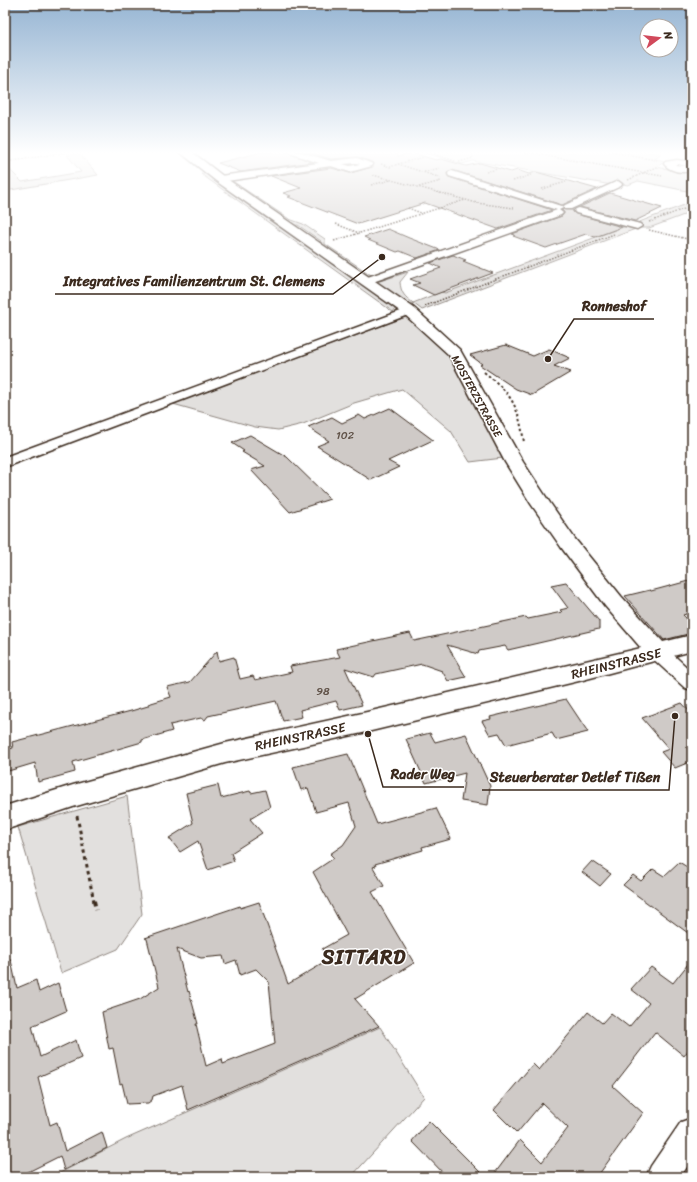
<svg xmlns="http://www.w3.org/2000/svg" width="697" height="1182" viewBox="0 0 697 1182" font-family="Sriracha,sans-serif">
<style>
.green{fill:#e2e0de;stroke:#8e857e}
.building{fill:#cfcac7;stroke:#3b2a1e;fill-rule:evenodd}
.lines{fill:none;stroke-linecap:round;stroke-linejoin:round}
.minor-casing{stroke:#3b2a1e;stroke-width:3}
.tertiary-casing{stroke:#3b2a1e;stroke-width:3}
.path-far3{stroke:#3b2a1e;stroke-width:1.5;stroke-dasharray:1.5 1.5;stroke-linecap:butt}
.path-far2{stroke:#3b2a1e;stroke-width:2;stroke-dasharray:2.5 2.5;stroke-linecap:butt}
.path-far1{stroke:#3b2a1e;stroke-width:3;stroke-dasharray:3.5 3.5;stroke-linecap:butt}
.path{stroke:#3b2a1e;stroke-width:4;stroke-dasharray:4.5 4.5;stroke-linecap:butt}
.minor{fill:#fff;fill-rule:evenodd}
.tertiary{fill:#fff;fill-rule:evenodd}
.labels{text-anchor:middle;stroke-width:3;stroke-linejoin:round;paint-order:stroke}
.far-street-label{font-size:11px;fill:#3b2a1e;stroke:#fff}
.number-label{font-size:11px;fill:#605248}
.street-label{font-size:13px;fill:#3b2a1e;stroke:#fff}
.near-district-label{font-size:20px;font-weight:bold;letter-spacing:1px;fill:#3b2a1e;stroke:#fff}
.leader{fill:none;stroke:#3b2a1e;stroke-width:1.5}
.callout-dot{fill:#3b2a1e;stroke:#fff;stroke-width:1.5}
.callout-label{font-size:14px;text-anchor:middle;font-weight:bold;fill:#3b2a1e;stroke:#fff;stroke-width:3;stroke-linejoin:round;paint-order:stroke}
</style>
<rect width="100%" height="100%" fill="#fff"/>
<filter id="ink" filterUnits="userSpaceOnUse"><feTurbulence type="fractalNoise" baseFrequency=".025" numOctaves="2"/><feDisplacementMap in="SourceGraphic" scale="8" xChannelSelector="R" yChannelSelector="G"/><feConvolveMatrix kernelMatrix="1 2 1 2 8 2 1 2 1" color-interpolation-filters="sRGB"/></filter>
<g filter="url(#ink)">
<g class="green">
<polygon points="419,152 648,152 661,154 655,159 666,161 656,167 692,173 692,192 638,181 628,185 617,183 612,185 473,161 462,164 433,155"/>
<polygon points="79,153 98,175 5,191 5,165 22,182 81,172 67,155"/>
<polygon points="201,174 206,174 396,307 394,311 393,312"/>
<path d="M231,180l58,39 14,5 22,15v5l55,37 28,-9 -8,10c1,11 4,14 13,21l28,-11 4,1 181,-67 -61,-10 16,-2 53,10 58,-22v10l-43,16h-11l-216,82 -9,-7 -4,2 -94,-62 6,-2 -23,-16 -7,1 -63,-45z"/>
<polygon points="408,316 441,346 452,361 503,458 470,462 451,431 402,389 354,403 303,424 278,430 255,427 173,404"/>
<polygon points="127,796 142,914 118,949 61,973 18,827"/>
<polygon points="380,1027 424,1097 351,1177 52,1177 126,1139"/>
</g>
<g class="building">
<polygon points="262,152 286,152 312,162 241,172 218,163"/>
<polygon points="308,152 397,152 398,156 412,153 436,160 441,159 466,166 480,163 511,172 517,170 529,174 536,172 597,189 562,205 452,170 447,173 449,177 552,210 498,229 425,203 358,224 288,197 291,196 283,193 301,188 271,176 331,168 350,173 372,167 374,163 358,157 331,159"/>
<polygon points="610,193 662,208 635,221 580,207"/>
<polygon points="563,209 573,210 573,212 576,214 622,227 595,237 586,234 546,248 513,236 515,235 512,234 562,216 564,213 562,210"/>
<polygon points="388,229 409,238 440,250 417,258 400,251 397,252 368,240 370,240 364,237"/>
<polygon points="453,255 466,260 463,261 493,273 434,295 413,285 420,283 410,279 441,268 430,263"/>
<polygon points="506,345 533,356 549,349 570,358 554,366 571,372 532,395 516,389 480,365 482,364 470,355"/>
<polygon points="390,408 433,440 388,461 399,467 371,480 317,446 329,441 308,427 332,417 342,423 359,415 365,419"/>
<polygon points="250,435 287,457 330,499 290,512 251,470 265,466 242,452 244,451 232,443"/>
<polygon points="692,580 692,612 683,615 692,624 692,633 664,640 625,596 650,590 651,591"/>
<polygon points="566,582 599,621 599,629 508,650 505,646 479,651 478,654 447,645 466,677 448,681 442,671 422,664 376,674 374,677 345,668 362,705 340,710 336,701 300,710 302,717 283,721 276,701 208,716 205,720 201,718 170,725 172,731 142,740 142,742 73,762 75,772 38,782 35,763 5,772 5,750 13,748 12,742 131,711 148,706 148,704 171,697 167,687 190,682 217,651 219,661 234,657 240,679 253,676 255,680 292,672 290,666 340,657 336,649 410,633 414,641 526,617 528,619 562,612 560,610 568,608 551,585"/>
<polygon points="566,699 588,732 556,740 552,733 506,745 499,733 490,735 482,721 491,719 490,717"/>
<polygon points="682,703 692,714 692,761 675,768 661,752 669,749 642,718"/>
<polygon points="430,733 435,742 466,734 490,786 488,805 461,801 465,773 426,783 406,739"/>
<path d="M348,754l29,70 59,-16 15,31 -29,8 1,3 -48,14 1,2 -3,1 11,19 -12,6 42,71 -59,36 24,27 -191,84 -6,-25 -29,11 -1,4 -4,3 -21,1 -5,-21 -2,1 -7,-36 -4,1 -7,-37 38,-13 19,-12 -12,-48 -2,-1 95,-32v2l19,-6 29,82 41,-24 -7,-11 25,-14 -34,-63 21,-14 -4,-4 13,-9 13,-19 -7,-23 -33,9 -8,-24 -7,2 -8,-23zM177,949l24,9 22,-2 2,8 11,-4 4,15 16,-6 13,13 6,62 -52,20 -1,-5 -16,7 -10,-42h2l-9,-33 -1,1z"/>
<polygon points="218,785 221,798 250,791 251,793 265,790 270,807 250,819 262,833 231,853 234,861 208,870 198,841 180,852 169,838 193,823 186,793"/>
<polygon points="592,861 611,874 600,886 582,872"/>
<polygon points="679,862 692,870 692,936 623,885 633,875 641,881 653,869 664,876"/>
<polygon points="692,959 692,1045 684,1056 655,1032 613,1086 643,1113 597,1177 492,1177 520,1140 542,1162 568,1128 542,1103 517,1133 494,1110 533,1064 539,1070 588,1012 602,1023 611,1013 629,1027 649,1003 631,989 651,967 673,983"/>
<polygon points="11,960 17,988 36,980 39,992 58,983 66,1011 32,1026 40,1057 76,1040 81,1058 38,1077 50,1125 57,1122 65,1151 102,1132 107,1148 64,1170 60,1156 18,1177 5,1177 5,961"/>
<polygon points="429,1121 485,1177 447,1177 412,1141"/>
</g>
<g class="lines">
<g class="minor-casing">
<g id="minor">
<path d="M287,152h14l30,9 26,-3 16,6 -1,2 -22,6 -19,-6 -111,16 -4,-3 4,-3 99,-13zM356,163l4,1 -10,2 -7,-2z"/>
<path d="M677,160l15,2v9c-10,2 -21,1 -28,-7l1,-2zM677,164l10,2 -12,-1z"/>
<polygon points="452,171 561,206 563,208 559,210 563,213 561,215 370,283 362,283 361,281 362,279 557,210 449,176 448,174 449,172"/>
<polygon points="618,181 622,184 621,186 571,209 565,209 563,207 565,205"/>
<polygon points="579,208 640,224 642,226 637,229 576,213 574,211 576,209"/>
<polygon points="409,308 413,309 415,311 413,313 5,467 5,457"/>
<polygon points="658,645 665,647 692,672 692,690 685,688 651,657 648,652 651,647"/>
<polygon points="692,1118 692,1160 680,1177 646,1177 651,1166 681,1122"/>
</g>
</g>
<g class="tertiary-casing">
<polygon id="tertiary" points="180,152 192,152 224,177 414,308 460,350 523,462 550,503 575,539 621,596 663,642 692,635 692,651 579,681 367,732 225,763 73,807 5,830 5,806 73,785 225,743 367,712 641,648 605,606 561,547 531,504 505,462 449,355 404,314 216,181"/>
</g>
<g class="path-far3">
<polyline points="525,152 662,176"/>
<polyline points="609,152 657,160"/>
<polyline points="434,154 455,161"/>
<polyline points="5,162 69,152"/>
<polyline points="459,162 473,158 472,152"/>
<polyline points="381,164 390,167 398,164 441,178"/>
<polyline points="398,164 424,157"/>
<polyline points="424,172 440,168"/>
<polyline points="486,172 497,169"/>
<polyline points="373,175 477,203 514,208"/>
<polyline points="628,180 656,167"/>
<polyline points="513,181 531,175"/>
<polyline points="371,185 391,180"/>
<polyline points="419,187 441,181"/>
<polyline points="542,189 566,182"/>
<polyline points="408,208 421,213"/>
<polyline points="649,222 692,206"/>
<polyline points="336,224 359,233"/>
<polyline points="649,230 692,240"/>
<polyline points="334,241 465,200"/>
<polyline points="425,306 614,234"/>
</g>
<path class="path-far2" d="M484,372c29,23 34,34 40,70"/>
<polyline class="path-far1" points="77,816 94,902"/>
<polyline class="path" points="94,901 96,910"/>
<use href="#minor" class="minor"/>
<use href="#tertiary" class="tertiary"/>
</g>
</g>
<linearGradient id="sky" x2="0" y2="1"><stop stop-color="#96b5d3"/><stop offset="0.48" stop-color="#fff"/><stop offset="1" stop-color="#fff" stop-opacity="0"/></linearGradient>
<rect width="697" height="318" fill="url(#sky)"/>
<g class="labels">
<g class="far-street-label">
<text transform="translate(477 396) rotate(61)" y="4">MOSTERZSTRASSE</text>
</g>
<g class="number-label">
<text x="345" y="439">102</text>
<text x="323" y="695">98</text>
</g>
<g class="street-label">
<text transform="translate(616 663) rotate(-14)" y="5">RHEINSTRASSE</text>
<text transform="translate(300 736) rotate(-12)" y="5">RHEINSTRASSE</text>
</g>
<g class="near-district-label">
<text x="364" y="964">SITTARD</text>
</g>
</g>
<path class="leader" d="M382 257L333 294H55M548 359L574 319H654M368 734L383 787H464M675 716L669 790H482"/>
<g class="callout-dot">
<circle cx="382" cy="257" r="4"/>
<circle cx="548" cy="359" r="4"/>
<circle cx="368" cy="734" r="4"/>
<circle cx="675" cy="716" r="4"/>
</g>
<g class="callout-label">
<text x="194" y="286">Integratives Familienzentrum St. Clemens</text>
<text x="614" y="311">Ronneshof</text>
<text x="423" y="779">Rader Weg</text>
<text x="575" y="782">Steuerberater Detlef Tißen</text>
</g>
<rect width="697" height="1182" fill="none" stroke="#fff" stroke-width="20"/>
<rect x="10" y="10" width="677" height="1162" fill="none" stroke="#3b2a1e" stroke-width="1.5" filter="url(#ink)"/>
<g transform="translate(659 38) rotate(75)"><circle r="19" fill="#ffffff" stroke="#b1aaa5"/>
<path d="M0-3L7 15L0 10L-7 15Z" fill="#d1495b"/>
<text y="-6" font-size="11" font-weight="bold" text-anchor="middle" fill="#3b2a1e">N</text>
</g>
</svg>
